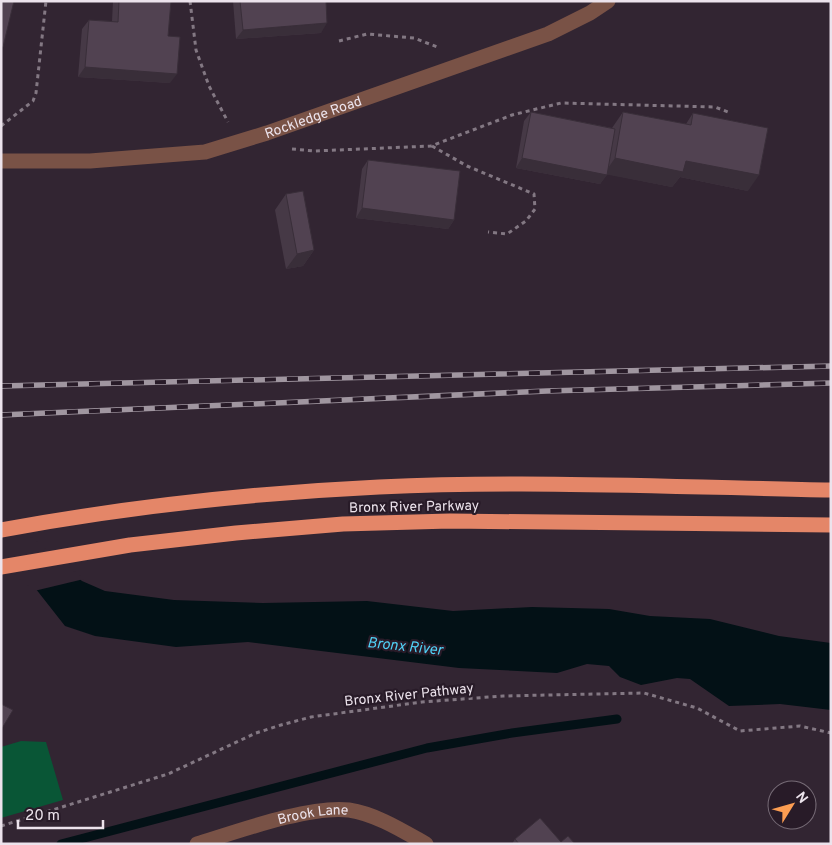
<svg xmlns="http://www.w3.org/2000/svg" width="832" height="845" viewBox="0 0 832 845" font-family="Overpass,sans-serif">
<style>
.green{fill:#095636}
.water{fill:#031116}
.pier{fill:#322532}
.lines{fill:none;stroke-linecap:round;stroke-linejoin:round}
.stream{stroke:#031116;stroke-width:9}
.path{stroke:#837883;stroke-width:3;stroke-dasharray:4 4;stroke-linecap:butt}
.street{stroke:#795246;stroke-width:15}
.highway{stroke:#e48668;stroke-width:15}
.rail-casing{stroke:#a096a0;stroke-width:5.5}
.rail{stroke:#281b28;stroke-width:4;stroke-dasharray:11;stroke-linecap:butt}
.wall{fill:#463946}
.shaded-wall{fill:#392e39}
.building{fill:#514251;stroke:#392e39}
.labels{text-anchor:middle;stroke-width:4.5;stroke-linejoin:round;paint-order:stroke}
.street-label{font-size:14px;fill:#ece3ec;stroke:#281b28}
.water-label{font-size:15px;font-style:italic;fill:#50d2f7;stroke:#281b28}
</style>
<rect width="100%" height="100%" fill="#322532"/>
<polygon class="green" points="21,741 46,742 63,800 1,818 1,747"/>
<polygon class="water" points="1,517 82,581 105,591 174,600 263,603 367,601 453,611 532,607 609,609 650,616 710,619 779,636 831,643 831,710 780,704 729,706 690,679 677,678 641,685 620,677 609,666 587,664 557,673 459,668 248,642 176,647 95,636 65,626 32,584"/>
<polygon class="pier" points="1,514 3,515 84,579 34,591 1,563"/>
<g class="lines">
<polyline class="stream" points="61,844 427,748 512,733 617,719"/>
<g class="path">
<polyline points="190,1 196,50 209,86 228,122"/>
<polyline points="339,41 367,34 414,38 440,48"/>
<polyline points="1,126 33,101 36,93 46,1"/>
<polyline points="432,146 467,166 534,194 535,209 526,221 507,234 488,232"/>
<polyline points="292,149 315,151 431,146 512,115 561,103 715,107 728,112"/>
<polyline points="1,826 168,774 256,733 281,725 311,717 422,702 503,696 644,693 697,708 740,731 800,726 831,733"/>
</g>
<g class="street">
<path id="s1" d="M1,161h89l115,-9 62,-19 281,-99 42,-21 18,-12"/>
<path id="s2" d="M197,844c39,-12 113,-39 152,-34 27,4 54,21 77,34"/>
</g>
<g class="highway">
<path d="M1,530c125,-23 251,-37 378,-43 150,-7 302,0 452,3"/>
<polyline points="1,567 130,545 236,533 343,524 450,521 831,525"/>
</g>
<g class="rail-casing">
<g id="rail">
<polyline points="1,386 831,366"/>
<polyline points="1,415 547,391 831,383"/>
</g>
</g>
<use href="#rail" class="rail"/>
</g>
<g class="wall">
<polygon points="113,1 171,1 168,36 170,83 78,77 82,29 89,20 112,21"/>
<polygon points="233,1 326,1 321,33 236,39"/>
<polygon points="531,112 612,128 623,112 686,124 693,113 748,191 680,177 672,187 607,174 600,184 516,168 524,121"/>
<polygon points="368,160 454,220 448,229 356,218 362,169"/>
<polygon points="286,194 314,250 303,266 286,269 275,210"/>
<polygon points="515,839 575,844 512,844"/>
</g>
<g class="shaded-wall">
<polygon points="327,23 321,33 236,39 243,30"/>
<polygon points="85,67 177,74 170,83 78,77"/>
<polygon points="522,158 607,175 600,184 516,168"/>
<polygon points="615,158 686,161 759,175 748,191 680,177 672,187 604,174"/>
<polygon points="362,208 454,220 448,229 356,218"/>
<polygon points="314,250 303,266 286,269 297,254"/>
</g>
<g class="building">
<polygon points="1,1 14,1 3,47 1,47"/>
<polygon points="119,1 171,1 168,36 180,37 177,74 85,67 89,20 118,22"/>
<polygon points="240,1 326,1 327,23 243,30"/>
<polygon points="531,112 615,129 607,175 522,158"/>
<polygon points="623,112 691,125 693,113 768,128 759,175 686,161 683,172 615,158"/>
<polygon points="368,160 460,171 454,220 362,208"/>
<polygon points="303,191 314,250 297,254 286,194"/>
<polygon points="1,704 13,710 1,730"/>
<polygon points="540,818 561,842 568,836 575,844 519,844 515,839"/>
</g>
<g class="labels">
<g class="street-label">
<text dy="5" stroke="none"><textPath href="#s1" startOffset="318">Rockledge Road</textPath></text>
<text transform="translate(414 506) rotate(-1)" y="5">Bronx River Parkway</text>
<text transform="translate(409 694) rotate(-6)" y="5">Bronx River Pathway</text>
<text dy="5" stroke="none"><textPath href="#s2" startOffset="120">Brook Lane</textPath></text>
</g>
<g class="water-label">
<text transform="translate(405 646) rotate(6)" y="5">Bronx River</text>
</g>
</g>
<rect width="832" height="845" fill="none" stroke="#ece3ec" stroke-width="5"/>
<g transform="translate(792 805) rotate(53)"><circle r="24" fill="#281b28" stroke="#766b76"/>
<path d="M0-4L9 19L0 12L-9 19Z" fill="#fc9d52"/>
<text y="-8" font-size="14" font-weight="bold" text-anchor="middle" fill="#ece3ec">N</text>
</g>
<path d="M18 820v8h85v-8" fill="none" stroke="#ece3ec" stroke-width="2.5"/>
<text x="25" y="820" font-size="15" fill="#ece3ec" stroke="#281b28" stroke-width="4" paint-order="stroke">20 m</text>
</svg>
